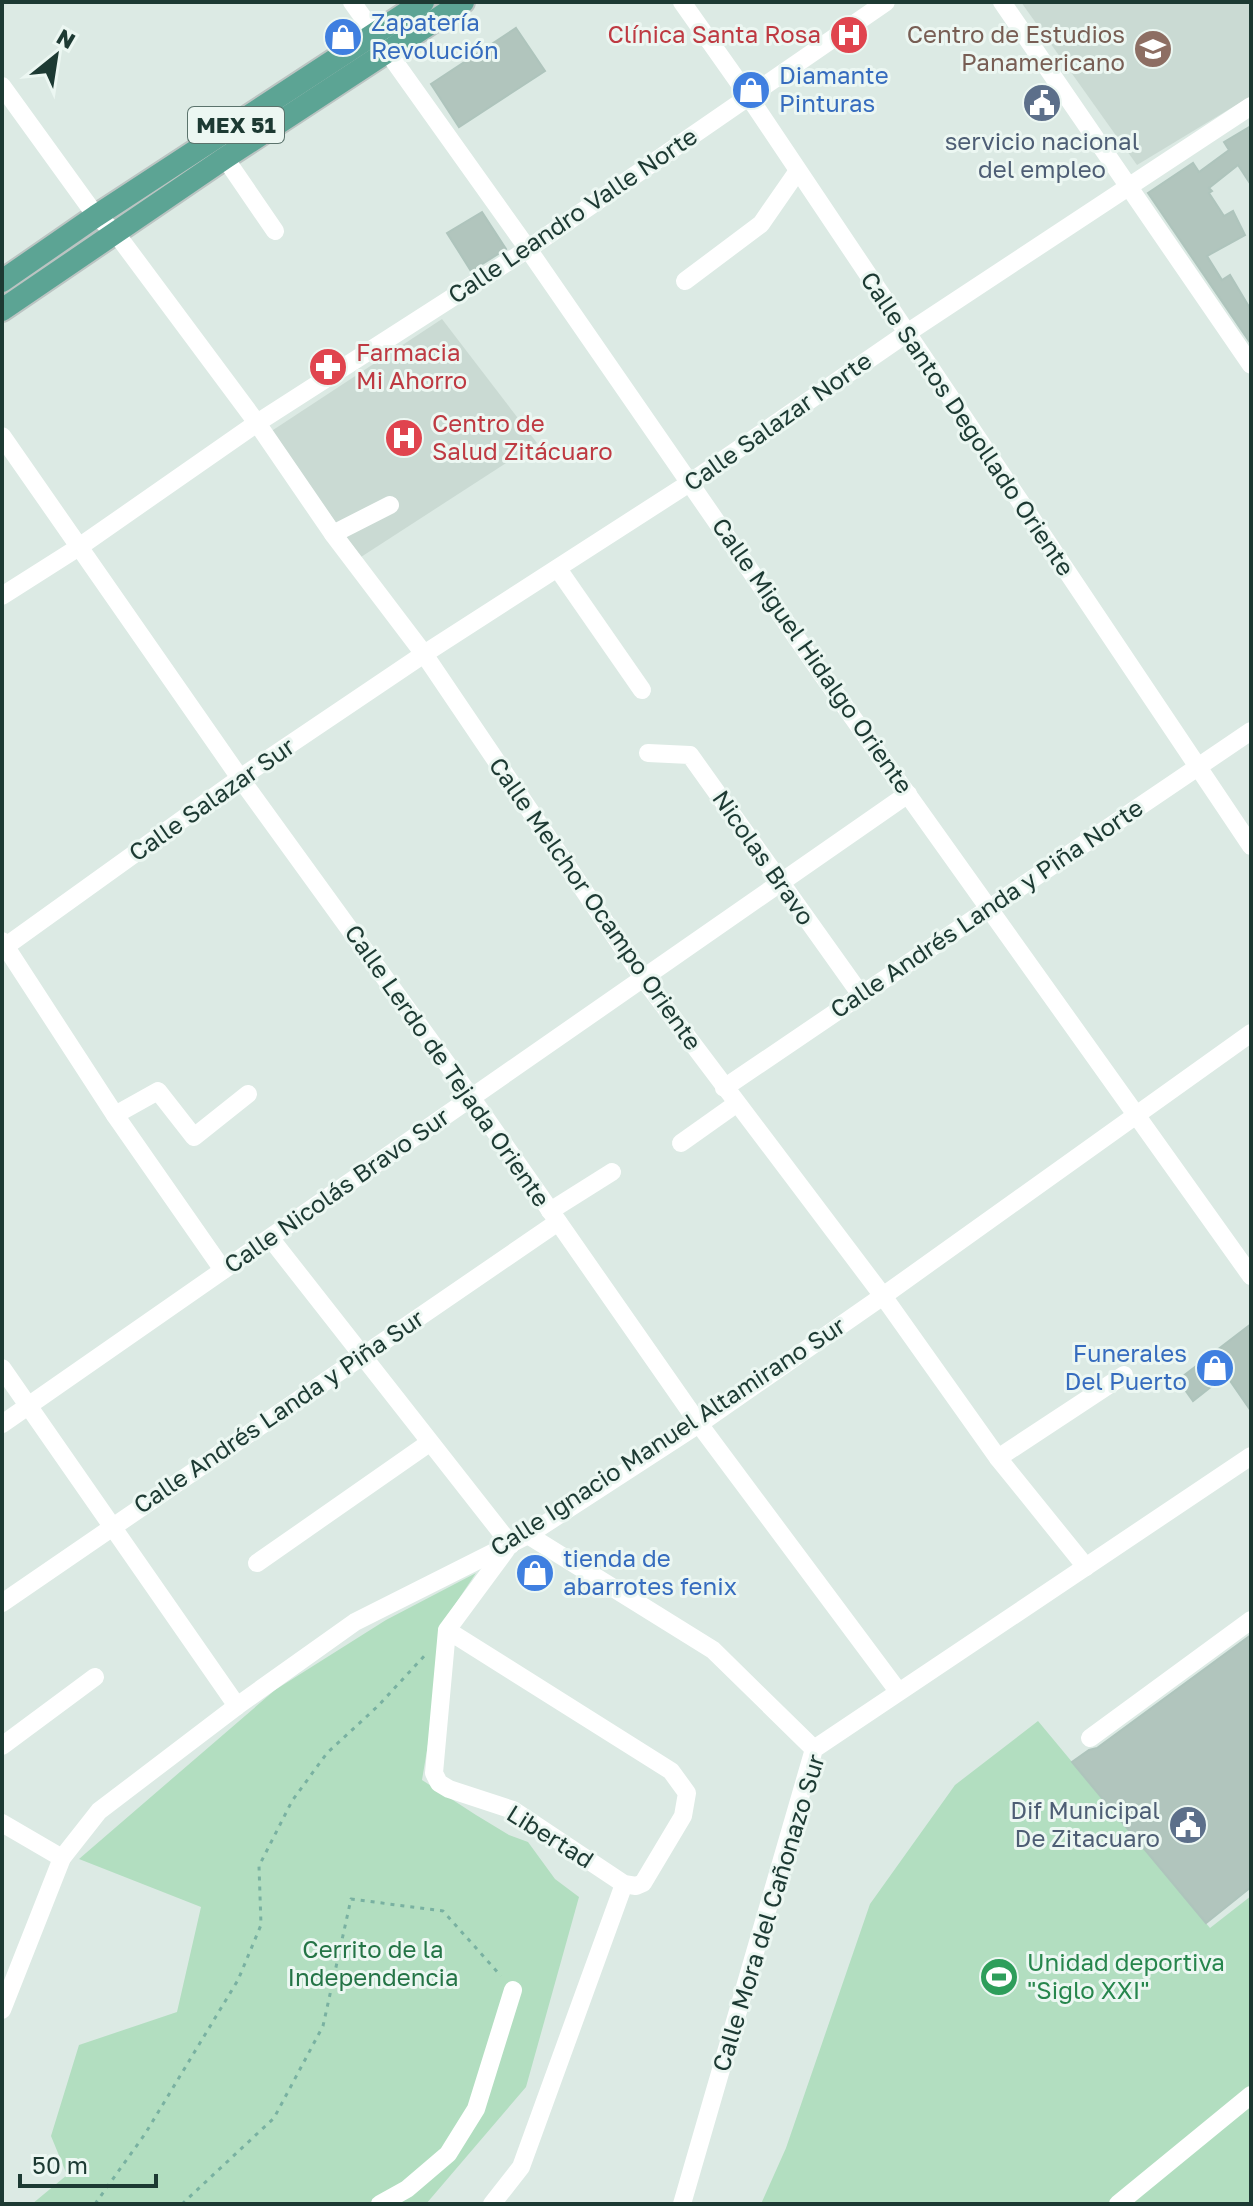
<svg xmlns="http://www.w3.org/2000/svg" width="1253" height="2206" viewBox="0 0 1253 2206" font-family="'Golos Text',sans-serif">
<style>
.built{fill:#cadad3}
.green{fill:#b2dec0}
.building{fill:#b1c5bd;stroke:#aec4bc;stroke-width:2}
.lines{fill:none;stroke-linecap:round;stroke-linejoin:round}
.major-casing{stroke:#bbc4c2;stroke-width:26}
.path{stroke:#79b1a1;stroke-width:3;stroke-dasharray:4 6;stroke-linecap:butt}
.minor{stroke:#fff;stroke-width:18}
.major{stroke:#5ca494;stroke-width:22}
.labels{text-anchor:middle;stroke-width:6;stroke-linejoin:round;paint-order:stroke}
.shield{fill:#ecf7f2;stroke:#5b736c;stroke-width:2}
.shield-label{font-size:22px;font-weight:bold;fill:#1d3a33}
.shop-label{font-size:24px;fill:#366cbe;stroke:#ecf7f2;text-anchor:start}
.health-label{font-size:24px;fill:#be3a42;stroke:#ecf7f2;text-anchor:start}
.education-label{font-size:24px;fill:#785e54;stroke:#ecf7f2;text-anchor:end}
.service-label{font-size:24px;fill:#4e5e75;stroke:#ecf7f2}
.street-label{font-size:24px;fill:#1d3a33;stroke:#ecf7f2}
.park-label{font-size:24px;fill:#247446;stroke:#ecf7f2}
.leisure-label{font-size:24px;fill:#27864d;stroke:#ecf7f2;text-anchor:start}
</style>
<rect width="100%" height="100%" fill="#dceae4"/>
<g class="built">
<polygon points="1021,2 1251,2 1251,96 1137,165"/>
<polygon points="442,319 537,443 361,557 270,432"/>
</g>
<g class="green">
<polygon points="476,1573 440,1627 447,1630 422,1780 476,1815 509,1835 528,1842 555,1879 579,1897 526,2087 426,2204 32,2204 67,2175 51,2136 79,2045 177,2012 201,1907 79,1859 275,1690 386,1620"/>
<polygon points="1038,1721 1210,1928 1251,1896 1251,2204 761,2204 786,2148 870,1904 955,1785"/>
</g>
<g class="building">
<polygon points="347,22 353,31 333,44 327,35"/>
<polygon points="516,28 545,71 459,127 431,84"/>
<polygon points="1251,126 1251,185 1238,165 1209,188 1212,191 1209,193 1224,216 1233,211 1245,235 1207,256 1222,280 1230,275 1251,310 1251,344 1148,193 1193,163 1199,172 1229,150 1224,142"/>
<polygon points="482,212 506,249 471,271 447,233"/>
<polygon points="1251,1324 1251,1411 1226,1375 1193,1401 1178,1380"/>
<polygon points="1251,1635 1251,1887 1206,1923 1072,1762 1089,1750 1097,1748"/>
</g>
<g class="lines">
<g class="major-casing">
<g id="major">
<polyline points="2,281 96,216 423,2"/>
<polyline points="2,310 225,158 463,2"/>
</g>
</g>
<g class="path">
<polyline points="95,2204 145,2134 238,1980 261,1925 259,1866 292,1801 327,1753 378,1706 426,1654"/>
<polyline points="182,2204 274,2118 323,2026 351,1899 443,1911 501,1976"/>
</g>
<g class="minor">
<polyline points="352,2 528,249 821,673 1251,1276"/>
<polyline points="682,2 749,97 1251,846"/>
<polyline points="1002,2 1251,365"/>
<polyline points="2,86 96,216 115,232 257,423 333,534 424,654 643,978 883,1296 998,1458 1086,1567"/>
<polyline points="225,158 275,231"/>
<polyline points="685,281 761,224 797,172"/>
<polyline points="2,436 240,778 471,1097 699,1424 898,1691"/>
<polyline points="333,534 390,505"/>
<polyline points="558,569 642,690"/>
<polyline points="2,596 79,547 257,423 528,249 886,2"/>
<polyline points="648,753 690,755 861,995"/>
<polyline points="2,941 115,1115 223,1270"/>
<polyline points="2,949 240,778 424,654 691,482 907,333 1251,106"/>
<polyline points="724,1088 1251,731"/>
<polyline points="115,1115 158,1091 194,1137 248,1094"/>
<polyline points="681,1143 736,1104"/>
<polyline points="550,1211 612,1172"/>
<polyline points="271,1239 511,1545"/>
<polyline points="2,1368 237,1706"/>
<polyline points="2,1424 908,794"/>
<polyline points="998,1458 1124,1375"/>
<polyline points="528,1535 713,1650 814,1749"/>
<polyline points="257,1563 429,1443"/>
<polyline points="2,1603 558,1222"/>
<polyline points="447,1630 671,1771 687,1793 683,1816 643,1883 636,1886 624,1884 513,1810 449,1789 439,1783 434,1773 447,1630 506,1550"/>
<polyline points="1090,1738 1251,1620"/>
<polyline points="2,1746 95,1677"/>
<polyline points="2,1823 62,1858"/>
<polyline points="2,2010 62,1858 99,1811 237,1706 355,1622 528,1535 699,1424 883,1296 1251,1033"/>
<polyline points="380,2204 407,2189 448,2154 476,2109 513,1990"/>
<polyline points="492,2204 521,2167 624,1884"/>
<polyline points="682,2204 814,1749 1251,1456"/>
<polyline points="1118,2204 1251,2095"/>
</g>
<use href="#major" class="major"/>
</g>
<defs>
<g id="hospital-disc" transform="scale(2)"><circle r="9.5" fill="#e0444e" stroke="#ecf7f2"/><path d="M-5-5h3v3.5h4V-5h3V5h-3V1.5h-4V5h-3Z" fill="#fff"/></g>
<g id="shop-disc" transform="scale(2)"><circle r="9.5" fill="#3f7fe0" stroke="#ecf7f2"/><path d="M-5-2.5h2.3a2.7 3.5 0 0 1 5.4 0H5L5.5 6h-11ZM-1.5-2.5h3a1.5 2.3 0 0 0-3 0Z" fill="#fff"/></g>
<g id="university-disc" transform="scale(2)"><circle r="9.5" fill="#8d6e63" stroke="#ecf7f2"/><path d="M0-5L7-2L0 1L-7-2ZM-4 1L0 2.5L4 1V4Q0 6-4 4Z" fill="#fff"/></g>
<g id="civic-disc" transform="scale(2)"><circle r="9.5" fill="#5c6f8a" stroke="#ecf7f2"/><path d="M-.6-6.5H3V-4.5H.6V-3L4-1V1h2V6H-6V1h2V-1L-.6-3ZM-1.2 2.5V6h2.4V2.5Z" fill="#fff"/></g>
<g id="pharmacy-disc" transform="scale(2)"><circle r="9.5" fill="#e0444e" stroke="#ecf7f2"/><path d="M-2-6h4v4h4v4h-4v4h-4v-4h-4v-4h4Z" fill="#fff"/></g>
<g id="stadium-disc" transform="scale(2)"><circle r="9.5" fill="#2e9e5b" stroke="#ecf7f2"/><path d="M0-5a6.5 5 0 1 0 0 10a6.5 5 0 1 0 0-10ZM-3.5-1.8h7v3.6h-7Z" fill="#fff"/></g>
</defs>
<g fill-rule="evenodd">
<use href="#hospital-disc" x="849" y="35"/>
<use href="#shop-disc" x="343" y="37"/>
<use href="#university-disc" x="1153" y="49"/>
<use href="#shop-disc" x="751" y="90"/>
<use href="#civic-disc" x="1042" y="103"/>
<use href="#pharmacy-disc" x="328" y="367"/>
<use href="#hospital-disc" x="404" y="438"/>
<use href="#shop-disc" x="1215" y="1368"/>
<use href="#shop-disc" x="535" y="1573"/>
<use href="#civic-disc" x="1188" y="1825"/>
<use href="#stadium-disc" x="999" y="1977"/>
</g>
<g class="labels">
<rect class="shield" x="188" y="107" width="96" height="36" rx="6"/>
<g class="shield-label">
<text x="236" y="133">MEX 51</text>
</g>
<g class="shop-label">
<text x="371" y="31">Zapatería<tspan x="371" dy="28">Revolución</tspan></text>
<text x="779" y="84">Diamante<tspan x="779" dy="28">Pinturas</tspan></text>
<text x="1187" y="1362" text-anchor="end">Funerales<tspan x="1187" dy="28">Del Puerto</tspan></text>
<text x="563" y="1567">tienda de<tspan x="563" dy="28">abarrotes fenix</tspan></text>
</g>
<g class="health-label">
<text x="821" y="43" text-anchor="end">Clínica Santa Rosa</text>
<text x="356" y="361">Farmacia<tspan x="356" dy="28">Mi Ahorro</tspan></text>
<text x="432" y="432">Centro de<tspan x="432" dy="28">Salud Zitácuaro</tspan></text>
</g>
<g class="education-label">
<text x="1125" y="43">Centro de Estudios<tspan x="1125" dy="28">Panamericano</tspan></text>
</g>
<g class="service-label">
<text x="1042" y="150">servicio nacional<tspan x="1042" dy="28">del empleo</tspan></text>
<text x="1160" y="1819" text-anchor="end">Dif Municipal<tspan x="1160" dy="28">De Zitacuaro</tspan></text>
</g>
<g class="street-label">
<text transform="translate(573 216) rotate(-34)" y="8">Calle Leandro Valle Norte</text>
<text transform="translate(778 422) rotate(-35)" y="8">Calle Salazar Norte</text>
<text transform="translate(967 424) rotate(56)" y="8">Calle Santos Degollado Oriente</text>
<text transform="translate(812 656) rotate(55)" y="8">Calle Miguel Hidalgo Oriente</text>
<text transform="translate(212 800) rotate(-35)" y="8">Calle Salazar Sur</text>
<text transform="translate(763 858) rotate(55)" y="8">Nicolas Bravo</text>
<text transform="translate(595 904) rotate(55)" y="8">Calle Melchor Ocampo Oriente</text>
<text transform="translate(987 909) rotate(-34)" y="8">Calle Andrés Landa y Piña Norte</text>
<text transform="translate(447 1066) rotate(55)" y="8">Calle Lerdo de Tejada Oriente</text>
<text transform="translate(337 1191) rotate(-35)" y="8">Calle Nicolás Bravo Sur</text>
<text transform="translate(279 1412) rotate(-34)" y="8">Calle Andrés Landa y Piña Sur</text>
<text transform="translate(668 1437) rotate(-33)" y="8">Calle Ignacio Manuel Altamirano Sur</text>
<text transform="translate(550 1837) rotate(32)" y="8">Libertad</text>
<text transform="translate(769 1913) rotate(-73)" y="8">Calle Mora del Cañonazo Sur</text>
</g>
<g class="park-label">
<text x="373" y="1958">Cerrito de la<tspan x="373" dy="28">Independencia</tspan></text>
</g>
<g class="leisure-label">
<text x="1027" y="1971">Unidad deportiva<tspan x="1027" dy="28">"Siglo XXI"</tspan></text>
</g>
</g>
<rect width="1253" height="2206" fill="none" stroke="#1d3a33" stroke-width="8"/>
<g transform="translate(56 56) rotate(30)" stroke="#ecf7f2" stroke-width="6" paint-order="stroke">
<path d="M0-6L14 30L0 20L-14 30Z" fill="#1d3a33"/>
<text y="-12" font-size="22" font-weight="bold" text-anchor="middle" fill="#1d3a33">N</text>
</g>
<path d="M20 2174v12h136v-12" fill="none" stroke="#1d3a33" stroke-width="4"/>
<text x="32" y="2174" font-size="24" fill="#1d3a33" stroke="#ecf7f2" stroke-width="6" paint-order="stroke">50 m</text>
</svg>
